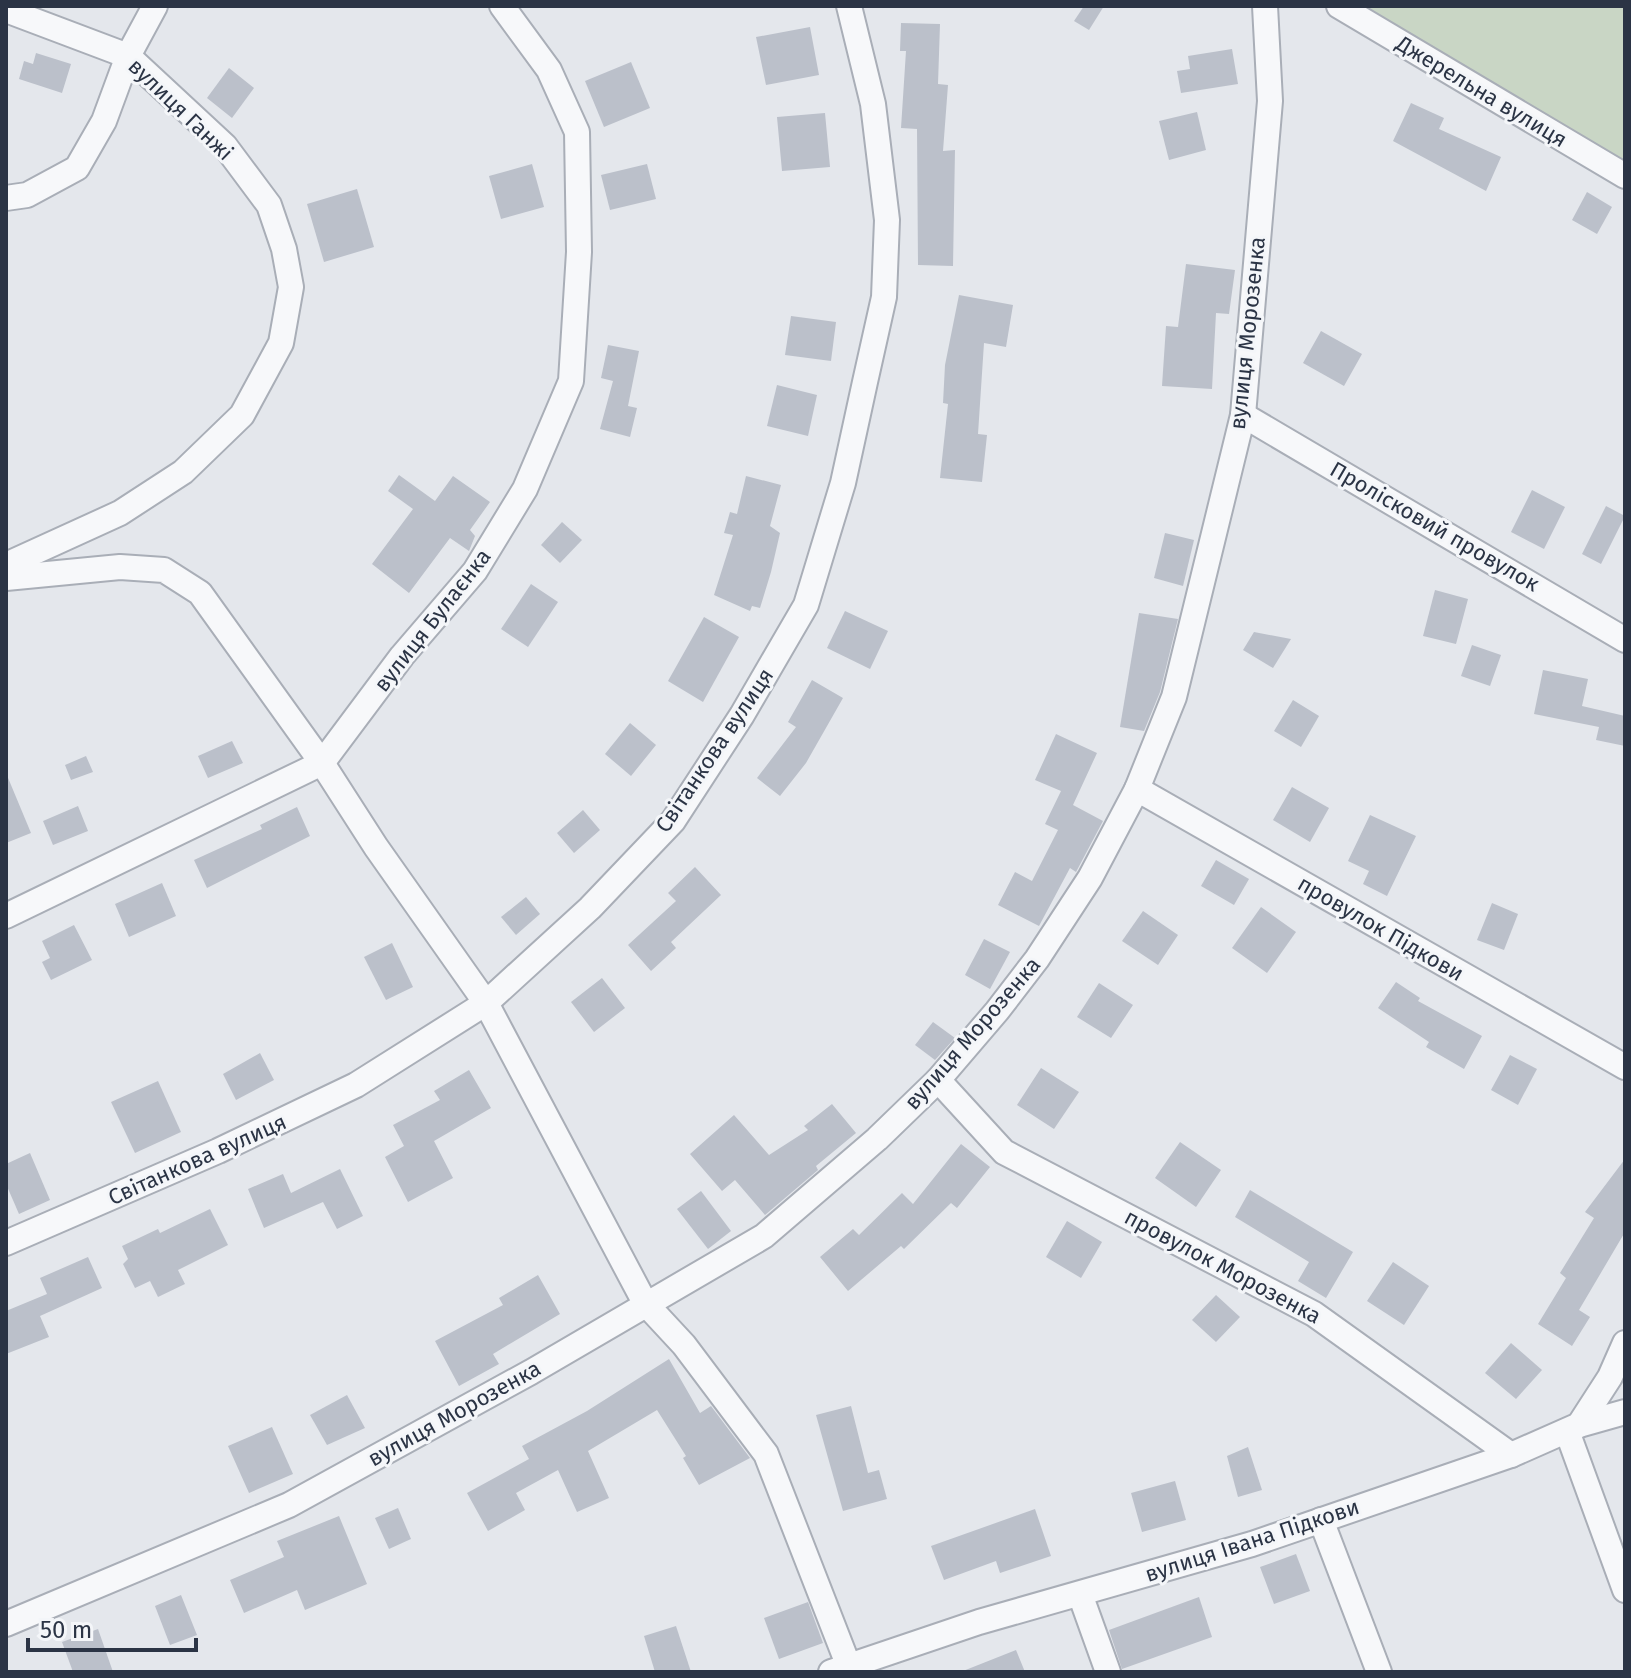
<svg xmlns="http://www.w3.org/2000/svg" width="1631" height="1678" viewBox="0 0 1631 1678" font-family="'Fira Sans',sans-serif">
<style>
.green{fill:#c9d6c5}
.building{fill:#bbc0ca}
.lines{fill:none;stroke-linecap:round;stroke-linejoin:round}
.minor-casing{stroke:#a9aeb7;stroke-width:28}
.minor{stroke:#f7f8fa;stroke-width:24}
.labels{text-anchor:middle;stroke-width:6;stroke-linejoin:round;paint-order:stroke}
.street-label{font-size:22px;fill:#2b3445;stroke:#f4f6f9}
</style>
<rect width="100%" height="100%" fill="#e4e7ec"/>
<polygon class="green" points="1339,6 1625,6 1625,176"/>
<g class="building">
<polygon points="1084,6 1104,6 1089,30 1074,21"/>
<polygon points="901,23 940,24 938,84 948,85 943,151 955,150 953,266 918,265 917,129 901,128 906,51 900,51"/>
<polygon points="810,27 819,75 766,85 756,37"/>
<polygon points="1232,49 1238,84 1181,93 1177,71 1190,69 1188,56"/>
<polygon points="36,53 71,64 62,93 19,79 24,61 33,64"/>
<polygon points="631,62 650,108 604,127 585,81"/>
<polygon points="229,68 254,88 232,118 207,98"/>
<polygon points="1411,103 1444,118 1439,129 1501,157 1486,191 1393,141"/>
<polygon points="1197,112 1206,150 1169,160 1159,121"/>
<polygon points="825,113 830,167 782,171 777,117"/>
<polygon points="532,164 544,207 501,219 489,176"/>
<polygon points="647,164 656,199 610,210 601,175"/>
<polygon points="357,189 374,247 324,262 307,204"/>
<polygon points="1587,192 1612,207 1597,234 1572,220"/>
<polygon points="1186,264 1235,270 1229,314 1216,313 1212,389 1162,386 1166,326 1178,327"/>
<polygon points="959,295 1013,305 1006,347 984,343 978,434 987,435 982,482 940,478 948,404 943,403 945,365"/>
<polygon points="791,316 836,322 831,361 785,355"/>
<polygon points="1321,331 1362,354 1344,386 1303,363"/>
<polygon points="608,345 639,351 628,406 637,408 630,437 600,429 613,381 601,378"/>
<polygon points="777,385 817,395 808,436 767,426"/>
<polygon points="399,475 435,501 453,476 490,502 470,530 475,536 469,551 450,538 409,593 372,564 413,509 388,491"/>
<polygon points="746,476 781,485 770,526 780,533 771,572 760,608 752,606 750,611 714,595 733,535 724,533 730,512 737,514"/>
<polygon points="1532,490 1565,507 1544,549 1511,532"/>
<polygon points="1606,506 1625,516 1601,564 1582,554"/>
<polygon points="562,522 582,540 560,563 541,545"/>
<polygon points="1165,533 1194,540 1183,586 1154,578"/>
<polygon points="531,584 558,602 528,647 501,629"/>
<polygon points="1435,590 1468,599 1456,644 1423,636"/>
<polygon points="845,611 888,631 870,669 827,648"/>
<polygon points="1139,613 1178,619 1160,692 1144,731 1120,727"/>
<polygon points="704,617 739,637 703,702 668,681"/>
<polygon points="1254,632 1291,639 1273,668 1243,650"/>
<polygon points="1472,645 1501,655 1490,686 1461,676"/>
<polygon points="1543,670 1588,679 1582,706 1625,716 1625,746 1596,740 1599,727 1534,714"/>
<polygon points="812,680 843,698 806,763 780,796 757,778 796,727 788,722"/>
<polygon points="1293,700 1319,716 1301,747 1274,731"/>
<polygon points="630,723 656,745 631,776 605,754"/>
<polygon points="1056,734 1097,753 1073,805 1103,821 1076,872 1070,868 1039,926 998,905 1015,872 1032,881 1058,830 1045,824 1061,791 1035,780"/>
<polygon points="232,741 243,763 208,778 198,756"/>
<polygon points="86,756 93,772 71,780 65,765"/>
<polygon points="6,773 31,833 6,843"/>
<polygon points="1292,787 1329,808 1310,842 1273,820"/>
<polygon points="78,806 88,831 53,845 43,821"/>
<polygon points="297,807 310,836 207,888 194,860 262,829 260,825"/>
<polygon points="583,810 600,830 574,853 557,833"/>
<polygon points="1370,815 1416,836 1387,896 1363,884 1369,871 1348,861"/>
<polygon points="1216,860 1249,879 1234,905 1201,886"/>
<polygon points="695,867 721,895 671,942 676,948 651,971 628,945 676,901 668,893"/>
<polygon points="162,883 176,916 129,937 115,904"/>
<polygon points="526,897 540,914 516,935 501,917"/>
<polygon points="1492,903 1518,914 1504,950 1477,940"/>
<polygon points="1261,907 1296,932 1267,973 1232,948"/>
<polygon points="1143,911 1178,935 1158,965 1122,941"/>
<polygon points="74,925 92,960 51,980 42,962 50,958 42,941"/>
<polygon points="984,939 1010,952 990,989 965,975"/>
<polygon points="392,943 413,987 386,1000 364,957"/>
<polygon points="602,978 625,1008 594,1032 571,1002"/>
<polygon points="1396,982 1420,998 1418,1001 1482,1036 1464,1069 1426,1047 1429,1042 1378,1008"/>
<polygon points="1099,983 1133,1005 1111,1038 1077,1017"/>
<polygon points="933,1022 955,1038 935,1060 915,1045"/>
<polygon points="260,1053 274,1080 236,1100 223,1074"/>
<polygon points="1510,1055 1537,1069 1518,1105 1491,1090"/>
<polygon points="1041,1068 1079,1092 1054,1129 1017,1105"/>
<polygon points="469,1070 491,1108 434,1141 453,1178 408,1202 385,1157 404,1146 393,1125 440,1100 434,1091"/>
<polygon points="158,1081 181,1132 135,1153 111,1102"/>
<polygon points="832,1104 856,1133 816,1166 818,1170 765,1215 735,1180 722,1191 690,1154 734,1115 769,1155 808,1130 804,1126"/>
<polygon points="1180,1142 1221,1170 1196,1207 1155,1178"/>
<polygon points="961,1144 990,1167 957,1208 951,1203 904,1249 901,1246 848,1291 820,1257 853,1229 859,1235 902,1193 913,1204"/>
<polygon points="30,1153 50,1200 19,1214 6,1184 6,1164"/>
<polygon points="1625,1159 1625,1232 1579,1310 1590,1317 1572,1346 1538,1324 1566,1278 1560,1273 1594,1218 1585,1212"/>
<polygon points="340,1169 363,1216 337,1229 323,1202 264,1228 248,1189 283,1174 291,1193"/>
<polygon points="1250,1190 1353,1252 1326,1298 1298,1281 1309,1262 1235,1217"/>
<polygon points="701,1191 731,1231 708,1249 677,1209"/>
<polygon points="210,1209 228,1245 178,1270 185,1284 158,1297 150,1281 135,1288 123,1264 128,1259 122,1246 158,1229 160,1233"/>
<polygon points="1067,1221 1102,1242 1081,1278 1046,1257"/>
<polygon points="88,1257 102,1288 40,1316 49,1337 6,1354 6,1311 47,1294 40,1278"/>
<polygon points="1393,1262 1429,1286 1404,1325 1367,1301"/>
<polygon points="538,1275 560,1314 493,1354 499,1364 459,1386 435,1341 503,1305 499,1298"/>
<polygon points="1216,1295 1240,1317 1216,1342 1192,1320"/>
<polygon points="1511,1343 1542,1370 1516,1399 1485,1373"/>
<polygon points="669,1359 700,1413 711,1406 750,1458 699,1485 683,1458 686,1456 657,1410 588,1451 609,1498 577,1512 558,1470 516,1493 525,1510 488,1531 467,1493 529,1459 522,1446 587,1411"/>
<polygon points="347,1395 365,1428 327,1445 310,1415"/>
<polygon points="851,1406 868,1473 879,1470 887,1499 843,1511 816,1415"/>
<polygon points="272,1427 293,1474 249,1493 228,1446"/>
<polygon points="1248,1447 1262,1490 1238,1497 1227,1456"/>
<polygon points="1175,1481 1186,1520 1142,1532 1131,1493"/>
<polygon points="398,1508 411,1539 389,1549 375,1518"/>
<polygon points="1035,1509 1051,1556 1000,1573 996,1561 944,1580 931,1546"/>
<polygon points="339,1516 367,1584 305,1610 297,1590 244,1613 230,1580 284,1557 277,1541"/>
<polygon points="1296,1554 1310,1591 1274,1604 1260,1567"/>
<polygon points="181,1595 197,1635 170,1645 155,1606"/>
<polygon points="1199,1597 1212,1637 1122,1669 1109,1630"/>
<polygon points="808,1602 823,1643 779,1659 764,1618"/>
<polygon points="676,1626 691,1672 655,1672 644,1636"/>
<polygon points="98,1629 113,1672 73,1672 62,1642"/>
<polygon points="1016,1650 1025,1672 963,1672 963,1671"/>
</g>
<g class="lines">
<g class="minor-casing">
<g id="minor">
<polyline points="1339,6 1625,176"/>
<polyline points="6,10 128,56 225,146 269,205 284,249 291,287 281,343 242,415 183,472 120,513 6,565"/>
<polyline points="6,198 27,195 77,168 104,121 128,56 155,6"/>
<polyline points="1243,415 1625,640"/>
<polyline points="6,578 120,567 164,570 200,593 322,763 376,847 486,1003 645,1303 684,1345 766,1454 851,1672"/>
<polyline points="1137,789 1625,1067"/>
<polyline points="6,916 322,763 402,656 475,571 525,489 571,381 579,252 577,132 549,70 502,6"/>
<polyline points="938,1080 1004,1152 1314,1314 1511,1455"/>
<polyline points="6,1243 218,1151 356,1085 486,1003 590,908 673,821 742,715 806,605 843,483 865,382 884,297 887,220 873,104 849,6"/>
<polyline points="1579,1425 1625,1412"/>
<polyline points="1567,1431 1625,1590"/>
<polyline points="1321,1520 1379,1672"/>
<polyline points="1080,1594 1108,1672"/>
<polyline points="6,1624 289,1505 531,1372 764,1236 877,1139 938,1080 997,1011 1037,959 1090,878 1137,789 1174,697 1243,415 1270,101 1265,6"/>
<polyline points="831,1672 979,1622 1252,1544 1511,1455 1579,1425 1610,1377 1625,1343"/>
</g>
</g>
<use href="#minor" class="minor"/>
</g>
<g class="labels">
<g class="street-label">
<text transform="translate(1482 91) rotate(31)" y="8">Джерельна вулиця</text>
<text transform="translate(181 109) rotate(44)" y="8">вулиця Ганжі</text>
<text transform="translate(1247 333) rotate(-84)" y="8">вулиця Морозенка</text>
<text transform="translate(1435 526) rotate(30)" y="8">Пролісковий провулок</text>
<text transform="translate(432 620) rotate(-52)" y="8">вулиця Булаєнка</text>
<text transform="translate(714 750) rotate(-56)" y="8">Світанкова вулиця</text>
<text transform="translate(1381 928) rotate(30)" y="8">провулок Підкови</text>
<text transform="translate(972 1033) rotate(-49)" y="8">вулиця Морозенка</text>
<text transform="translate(197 1159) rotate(-24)" y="8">Світанкова вулиця</text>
<text transform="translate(1223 1266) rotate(28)" y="8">провулок Морозенка</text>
<text transform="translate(454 1413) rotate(-29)" y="8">вулиця Морозенка</text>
<text transform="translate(1252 1540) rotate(-18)" y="8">вулиця Івана Підкови</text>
</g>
</g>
<rect width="1631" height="1678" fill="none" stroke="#2b3445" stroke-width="16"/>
<path d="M28 1638v12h168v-12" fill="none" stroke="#2b3445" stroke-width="4"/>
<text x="40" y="1638" font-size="24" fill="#2b3445" stroke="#f4f6f9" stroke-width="6" paint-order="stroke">50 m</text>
</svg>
